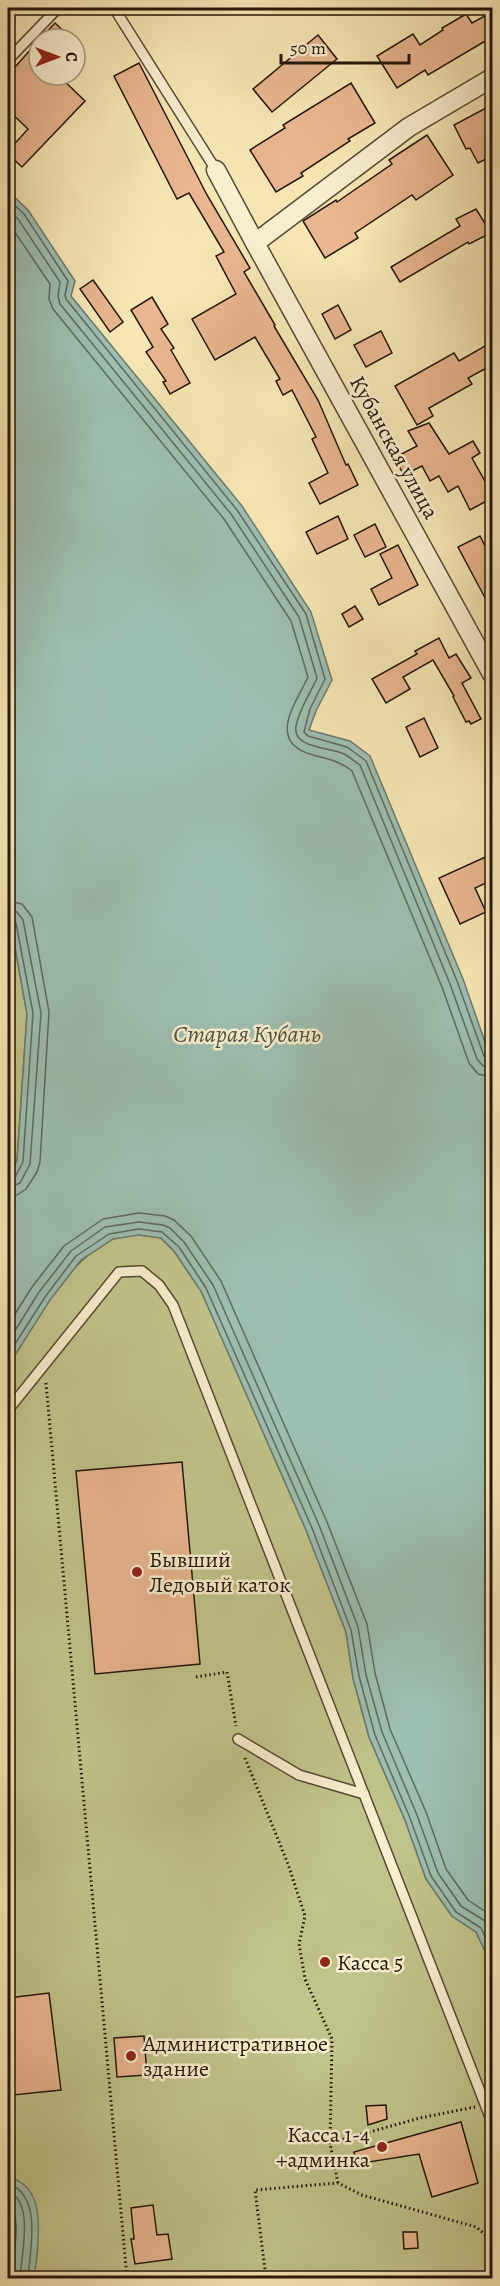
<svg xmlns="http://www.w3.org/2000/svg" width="500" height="2286" viewBox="0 0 500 2286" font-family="Alegreya,serif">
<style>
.green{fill:#c0c48a;stroke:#726e4a;stroke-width:1.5}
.water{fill:#9dbfb2;stroke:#6c7c6f;stroke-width:1.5}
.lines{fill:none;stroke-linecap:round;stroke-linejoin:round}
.shore{stroke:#606b5e;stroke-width:1.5}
.building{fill:#e9b68f;stroke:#23170b;stroke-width:1.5}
.service-casing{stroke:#584b35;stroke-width:12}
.minor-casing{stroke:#584b35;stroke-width:21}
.path{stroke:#23170b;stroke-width:3;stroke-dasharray:1.5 3;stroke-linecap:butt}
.service{stroke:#f8efce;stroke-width:9}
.minor{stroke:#f8efce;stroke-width:18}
.poi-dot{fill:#8f2418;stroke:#f8efce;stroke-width:2}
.labels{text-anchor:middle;stroke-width:5;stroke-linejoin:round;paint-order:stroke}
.street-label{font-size:22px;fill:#23170b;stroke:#f8efce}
.poi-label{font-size:22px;fill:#23170b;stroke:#f8efce;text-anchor:start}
.water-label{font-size:24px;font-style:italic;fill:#4e5245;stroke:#f8efce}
</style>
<rect width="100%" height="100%" fill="#f5e7b4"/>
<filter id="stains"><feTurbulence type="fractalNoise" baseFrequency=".00333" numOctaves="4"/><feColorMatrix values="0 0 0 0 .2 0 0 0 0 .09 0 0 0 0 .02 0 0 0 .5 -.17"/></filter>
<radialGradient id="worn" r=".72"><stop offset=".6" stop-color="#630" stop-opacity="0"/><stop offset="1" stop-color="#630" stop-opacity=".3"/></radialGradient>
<g class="green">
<polygon points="8,908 27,1014 17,1161 8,1178"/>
<path d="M139,1235l22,3 13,13 27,40 105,239 40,102 7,46 16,59 36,83 21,59 26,37 24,16 10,21 6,24v301h-484v-911c26,-42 58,-106 103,-127 8,-4 19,-4 28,-5z"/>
</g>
<g class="water">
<polygon points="8,191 28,210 75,281 71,296 242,506 311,612 332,680 316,711 309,730 350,741 370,756 463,979 492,1062 492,1977 486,1953 476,1932 452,1916 426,1879 405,1820 369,1737 353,1678 346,1632 306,1530 201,1291 174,1251 161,1238 139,1235 113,1239 81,1260 50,1300 8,1366 8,1178 17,1161 27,1014 8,908"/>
<path d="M8,2176c10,4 20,9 25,21 9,18 5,62 0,81h-25z"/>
</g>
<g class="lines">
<g class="shore">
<polyline points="8,199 24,214 68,281 65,295 66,299 237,510 306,614 325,679 310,709 304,732 308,736 347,747 366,761 457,981 484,1056 488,1060 492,1061"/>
<path d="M8,209l10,10 42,63 -2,14 2,8 171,210 68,103 18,61c-7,16 -18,31 -21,48 -4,23 35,21 48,28 6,3 11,8 16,11l90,219 27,75 6,7 9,2"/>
<path d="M8,222l42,62 -1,15 4,10 171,210 67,102 17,56c-13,28 -42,65 5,78 15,4 27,6 39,16l90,216 27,76 9,11 14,3"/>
<polyline points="8,901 22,904 32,917 49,1012 40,1162 37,1172 26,1189 17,1195 8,1197"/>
<polyline points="8,910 17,912 23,920 41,1013 30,1164 20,1183 8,1188"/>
<polyline points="8,917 13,918 16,923 33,1013 23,1162 15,1177 8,1180"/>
<polyline points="8,1325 32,1287 64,1246 103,1219 139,1213 165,1216 174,1220 191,1236 221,1281 327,1522 367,1624 375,1673 390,1729 426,1812 446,1869 468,1900 492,1916"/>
<polyline points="8,1342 39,1292 71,1251 105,1227 139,1222 163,1225 170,1228 184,1242 213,1285 319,1525 358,1627 366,1675 382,1732 417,1815 438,1873 461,1906 485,1921 492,1934"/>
<polyline points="8,1355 45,1297 76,1256 109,1234 139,1229 162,1232 179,1247 206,1288 312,1528 351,1630 359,1676 375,1735 410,1818 431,1876 456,1912 481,1928 492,1952"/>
<path d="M8,2183c35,14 22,65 20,95"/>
<path d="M8,2191c27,11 13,65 12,87"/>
<path d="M8,2200c16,21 4,55 3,78"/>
</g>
</g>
<g class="building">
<polygon points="492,12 492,37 428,75 425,70 397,88 377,56 413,34 420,45 443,30 442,28 466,14 472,23"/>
<polygon points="55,23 72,39 40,39"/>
<polygon points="318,35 337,59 272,112 253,89"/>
<polygon points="39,40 39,75 58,75 85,101 22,167 8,154 8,151 28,129 8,110 8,75"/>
<polygon points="139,63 207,195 250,268 244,272 275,325 274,326 318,400 346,465 348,464 358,485 320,504 309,483 328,473 312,439 316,437 292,390 283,395 276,381 280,379 255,337 215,360 192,319 236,294 216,256 224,252 189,193 177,199 114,76"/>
<polygon points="351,83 375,123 348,139 350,141 301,173 303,176 276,192 250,150 285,128 283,125"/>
<polygon points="486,108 492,119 492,156 478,163 470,148 466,149 454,125"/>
<polygon points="427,135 453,175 416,200 412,195 355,233 358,238 325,258 303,221 336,200 337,202 392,164 389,160"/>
<polygon points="476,209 491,233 469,244 468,242 400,282 391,267 460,226 456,219"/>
<polygon points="93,280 123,322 110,332 80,289"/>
<polygon points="152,297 168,324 161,329 174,348 171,350 190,383 170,394 163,382 166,381 146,352 153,347 131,310"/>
<polygon points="338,305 351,330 335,339 322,314"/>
<polygon points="381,331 392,353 366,367 354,345"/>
<polygon points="492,342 492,365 468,378 472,384 429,408 433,416 417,425 395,386 454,353 459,361"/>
<polygon points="429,423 449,454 473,441 480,453 472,458 486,483 492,480 492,498 470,510 458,486 448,492 439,476 430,481 422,466 404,475 394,458 417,446 408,431"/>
<polygon points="338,516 348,539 317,554 306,532"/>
<polygon points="375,524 386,547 365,557 354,535"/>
<polygon points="480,536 492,560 492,611 458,547"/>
<polygon points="398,545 418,585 379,605 371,589 392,578 380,554"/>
<polygon points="355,606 363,619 349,627 342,614"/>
<polygon points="439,638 449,658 456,654 471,678 462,683 481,719 471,724 469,721 466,722 453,697 454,696 433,660 403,677 410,689 386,703 372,679 417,654 415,651"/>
<polygon points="424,718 438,748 420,757 406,727"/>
<polygon points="492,854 492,880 475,888 486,912 460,924 439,878"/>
<polygon points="182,1462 200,1664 95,1674 76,1471"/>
<polygon points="49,1993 61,2090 13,2095 8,2048 8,1998"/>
<polygon points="144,2036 147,2075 117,2077 114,2038"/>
<polygon points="386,2105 387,2119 368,2125 366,2106"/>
<polygon points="461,2122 478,2183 432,2197 419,2154 356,2164 354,2152"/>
<polygon points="153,2205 157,2235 168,2234 172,2259 135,2264 131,2239 134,2239 131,2208"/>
<polygon points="403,2232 417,2232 418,2248 404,2249"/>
</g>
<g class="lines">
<g class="service-casing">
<g id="service">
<polyline points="114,8 216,170"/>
<polyline points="8,60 58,8"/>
<polyline points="8,1410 119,1272 142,1271 159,1285 173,1305 492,2122"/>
<polyline points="238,1739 299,1775 364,1794"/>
</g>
</g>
<g class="minor-casing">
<g id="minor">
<polyline points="492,78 409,127 255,243 492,674"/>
<polyline points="216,170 255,243"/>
</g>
</g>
<g class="path">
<polyline points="46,1383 127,2278"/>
<polyline points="196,1677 227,1672 236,1726"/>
<polyline points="245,1758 288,1864 305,1916 299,1944 305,1979 332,2039 330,2143"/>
<polyline points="338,2183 330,2143 420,2118 475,2107"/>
<polyline points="266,2278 255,2190 338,2183 362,2195 476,2227 492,2240"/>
<polyline points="469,2278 492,2270"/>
</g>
<use href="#service" class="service"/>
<use href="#minor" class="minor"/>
</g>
<g class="poi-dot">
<circle cx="137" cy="1572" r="6"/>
<circle cx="325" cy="1962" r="6"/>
<circle cx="131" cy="2056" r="6"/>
<circle cx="382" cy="2147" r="6"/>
</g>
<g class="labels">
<g class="street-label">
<text transform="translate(395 447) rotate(61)" y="8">Кубанская улица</text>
</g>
<g class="poi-label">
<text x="149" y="1567">Бывший<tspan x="149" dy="25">Ледовый каток</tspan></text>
<text x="337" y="1970">Касса 5</text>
<text x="143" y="2051">Административное<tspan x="143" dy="25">здание</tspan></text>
<text x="370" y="2142" text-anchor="end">Касса 1-4<tspan x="370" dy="25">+админка</tspan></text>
</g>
<g class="water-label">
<text x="247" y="1042">Старая Кубань</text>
</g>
</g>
<rect width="500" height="2286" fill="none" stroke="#f5e7b4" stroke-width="30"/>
<rect x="9" y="9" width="482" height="2268" fill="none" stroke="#23170b" stroke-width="3"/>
<rect x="15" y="15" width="470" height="2256" fill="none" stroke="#23170b" stroke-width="1.5"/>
<g transform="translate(57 57) rotate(90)"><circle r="28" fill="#f8efce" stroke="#a39980" stroke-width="1.5"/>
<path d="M0-4.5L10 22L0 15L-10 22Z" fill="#8f2418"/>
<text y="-9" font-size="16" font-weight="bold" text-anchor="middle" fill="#23170b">С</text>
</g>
<path d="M281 54v9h128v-9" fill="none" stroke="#23170b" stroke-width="3"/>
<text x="290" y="54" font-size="18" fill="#23170b" stroke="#f8efce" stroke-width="4.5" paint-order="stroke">50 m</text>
<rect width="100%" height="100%" filter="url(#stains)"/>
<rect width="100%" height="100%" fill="url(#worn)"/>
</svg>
